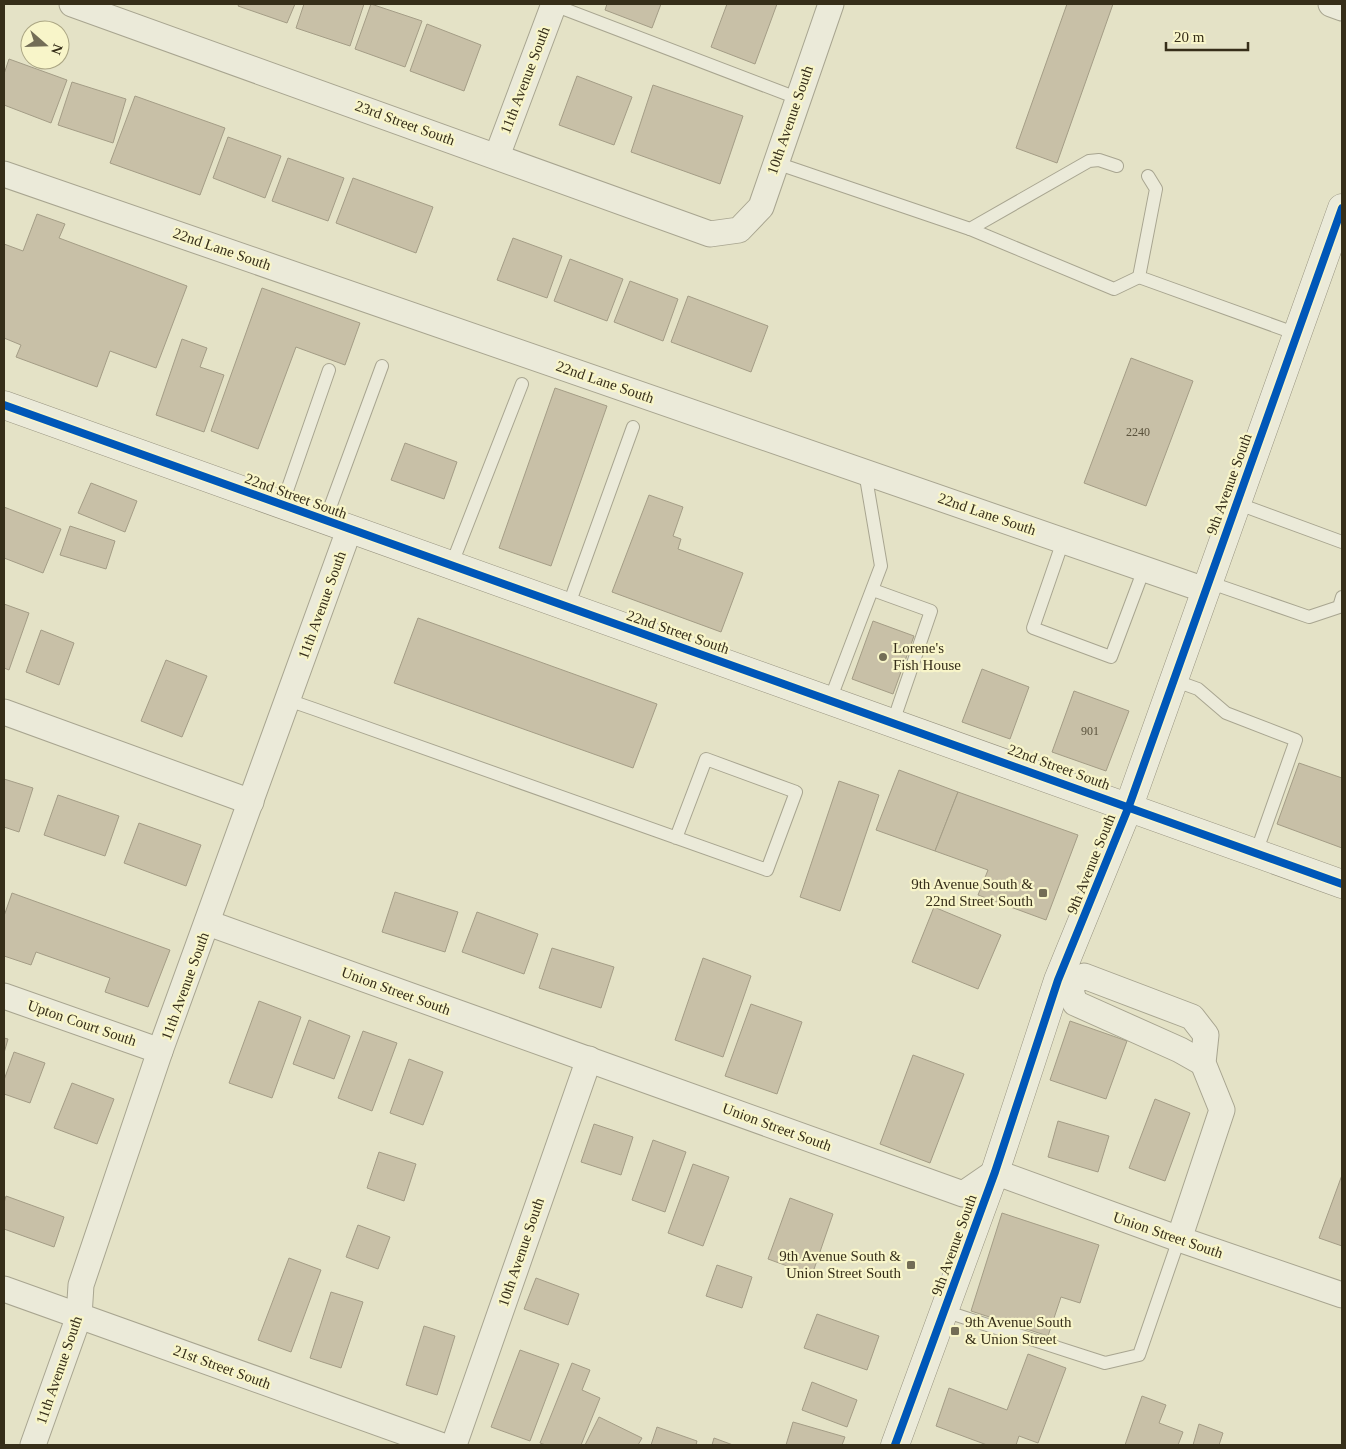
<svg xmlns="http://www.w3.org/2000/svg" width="1346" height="1449" viewBox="0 0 1346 1449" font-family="Georgia,serif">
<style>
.building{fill:#c8c0a7;stroke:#a49d86}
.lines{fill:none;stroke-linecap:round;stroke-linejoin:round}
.lane-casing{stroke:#a8a590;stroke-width:14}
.street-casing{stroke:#a8a590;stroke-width:27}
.secondary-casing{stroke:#989480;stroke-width:29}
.lane{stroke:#ebead9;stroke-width:12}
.street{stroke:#ebead9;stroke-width:25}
.secondary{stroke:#ebead9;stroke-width:28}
.cycleway-casing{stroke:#f8f5c9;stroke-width:11}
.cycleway{stroke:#0057b8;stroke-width:8}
.poi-dot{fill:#736d56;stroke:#f8f5c9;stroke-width:2}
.labels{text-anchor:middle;stroke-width:4.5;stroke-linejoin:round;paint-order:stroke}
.number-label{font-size:12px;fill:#5a523c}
.street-label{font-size:15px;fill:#362e19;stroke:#f8f5c9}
.poi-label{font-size:15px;fill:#362e19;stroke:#f8f5c9;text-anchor:start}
</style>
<rect width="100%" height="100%" fill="#e4e2c6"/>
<g class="building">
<polygon points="239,4 295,4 287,23 238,6"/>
<polygon points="304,4 364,4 350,46 296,28"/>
<polygon points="371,4 422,21 405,67 355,49"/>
<polygon points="607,4 661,4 652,28 605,10"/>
<polygon points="727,4 777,4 755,64 711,47"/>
<polygon points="1067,4 1113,4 1057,163 1016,148"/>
<polygon points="427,24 481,45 464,91 410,71"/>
<polygon points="9,59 67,80 51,123 4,105 4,74"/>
<polygon points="577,76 632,97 614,145 559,125"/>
<polygon points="72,82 126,99 113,143 58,125"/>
<polygon points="653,85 743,116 720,184 631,152"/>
<polygon points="135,96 225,128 200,195 110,163"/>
<polygon points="228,137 281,156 265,198 213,178"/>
<polygon points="288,158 344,178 328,221 272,201"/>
<polygon points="353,178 433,207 416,253 336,223"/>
<polygon points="37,214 65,224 59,238 187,286 156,368 110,351 97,387 16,357 21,345 4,338 4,244 23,251"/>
<polygon points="513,238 562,256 547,298 497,280"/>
<polygon points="570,259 623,279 607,321 554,301"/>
<polygon points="630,281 678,299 663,341 614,322"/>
<polygon points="262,288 360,323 345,365 296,347 258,449 211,431"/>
<polygon points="688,296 768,326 751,372 671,342"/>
<polygon points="182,339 207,348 200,367 224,375 204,432 156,415"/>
<polygon points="1131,358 1193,381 1146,506 1084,483"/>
<polygon points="555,388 607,406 551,566 499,548"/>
<polygon points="405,443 457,462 444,499 391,480"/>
<polygon points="91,483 137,501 125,532 78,513"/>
<polygon points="649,495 683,507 673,536 681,539 678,549 743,573 721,632 612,592"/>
<polygon points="4,507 61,529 43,573 4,558"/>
<polygon points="70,526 115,541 106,569 60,555"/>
<polygon points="4,604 29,613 9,670 4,668"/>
<polygon points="418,618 657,704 633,768 394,683"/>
<polygon points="873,621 914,636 893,694 852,679"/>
<polygon points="41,630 74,643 59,685 26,672"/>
<polygon points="166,660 207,676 182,737 141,721"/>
<polygon points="982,669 1029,687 1010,739 962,722"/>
<polygon points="1074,691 1129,711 1106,771 1052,752"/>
<polygon points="1299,763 1342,778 1342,848 1277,824"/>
<polygon points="899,770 958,792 935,851 876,830"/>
<polygon points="4,779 33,788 19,832 4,827"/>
<polygon points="839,781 879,795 840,911 800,897"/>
<polygon points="958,792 1078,835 1046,920 978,895 988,870 935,851"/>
<polygon points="58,795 119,816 105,856 44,835"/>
<polygon points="139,823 201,845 186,886 124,863"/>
<polygon points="395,892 458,912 445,952 382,932"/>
<polygon points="12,893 170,950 148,1007 105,992 110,978 36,952 31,965 4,956 4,916"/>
<polygon points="934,907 1001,935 978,989 912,962"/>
<polygon points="477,912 538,934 524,974 462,952"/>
<polygon points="552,948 614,967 601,1008 539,988"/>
<polygon points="703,958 751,976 723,1057 675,1040"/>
<polygon points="259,1001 301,1017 272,1098 229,1083"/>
<polygon points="751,1004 802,1022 777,1094 725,1076"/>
<polygon points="309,1020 350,1036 334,1079 293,1064"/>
<polygon points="1070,1021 1127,1041 1106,1099 1050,1080"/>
<polygon points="363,1031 397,1043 372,1111 338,1098"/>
<polygon points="4,1038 8,1039 4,1053"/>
<polygon points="14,1052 45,1063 30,1103 4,1094 4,1080"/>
<polygon points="913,1055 964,1074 930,1163 880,1144"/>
<polygon points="409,1059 443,1072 423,1125 390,1113"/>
<polygon points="72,1083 114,1099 97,1144 54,1128"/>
<polygon points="1155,1099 1190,1113 1165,1181 1129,1168"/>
<polygon points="1058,1121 1109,1136 1098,1172 1048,1157"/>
<polygon points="594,1124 633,1137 621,1175 581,1162"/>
<polygon points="653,1140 686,1152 665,1212 632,1200"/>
<polygon points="379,1152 416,1164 404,1201 367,1188"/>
<polygon points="693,1164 729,1177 703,1246 668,1233"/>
<polygon points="1342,1175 1342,1246 1319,1238"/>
<polygon points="6,1196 64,1217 54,1247 4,1229 4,1203"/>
<polygon points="790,1198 833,1214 812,1275 768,1259"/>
<polygon points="1002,1213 1099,1245 1080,1303 1061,1297 1048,1336 971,1311"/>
<polygon points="358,1225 390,1237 378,1269 346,1257"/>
<polygon points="289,1258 321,1270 291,1352 258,1340"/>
<polygon points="717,1265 752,1277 742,1308 706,1296"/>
<polygon points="536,1278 579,1294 568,1325 524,1309"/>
<polygon points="331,1292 363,1302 341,1368 310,1358"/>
<polygon points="817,1314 879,1336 867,1370 804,1348"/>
<polygon points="424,1326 455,1336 437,1395 406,1385"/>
<polygon points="520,1350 559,1364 530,1441 491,1427"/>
<polygon points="1028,1354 1066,1368 1038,1443 1019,1436 1016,1445 987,1445 936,1426 949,1388 1007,1410"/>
<polygon points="572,1363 590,1370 582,1390 600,1398 581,1445 546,1445 540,1443"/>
<polygon points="812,1382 857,1400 847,1427 802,1410"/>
<polygon points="1142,1396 1166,1405 1159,1423 1183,1432 1178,1445 1125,1445"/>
<polygon points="599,1417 642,1438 638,1445 585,1445"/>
<polygon points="793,1422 845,1437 842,1445 786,1445"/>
<polygon points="1199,1424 1223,1433 1219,1445 1193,1445"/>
<polygon points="657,1427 697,1441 696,1445 651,1445"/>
<polygon points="714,1438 733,1445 712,1445"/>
</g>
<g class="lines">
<g class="lane-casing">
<g id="lane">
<polyline points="551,4 797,98"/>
<polyline points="776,163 970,229 1089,161 1099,160 1117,166"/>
<polyline points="1148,176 1156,189 1139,277 1297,334"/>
<polyline points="970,229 1114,289 1139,277"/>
<polyline points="1236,503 1342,542"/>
<polyline points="282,505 329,370"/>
<polyline points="325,521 382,366"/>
<polyline points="1063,541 1033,628 1111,657 1144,569"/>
<polyline points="451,566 522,384"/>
<polyline points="1208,582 1309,617 1339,607 1342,597"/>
<polyline points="873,590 931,611 893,722"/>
<polyline points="568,607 633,427"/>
<polyline points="1173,680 1198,689 1226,713 1296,740 1256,853"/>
<polyline points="288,700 314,709 767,870 796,792 706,759 676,838"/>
<polyline points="830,700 881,566 865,472"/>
<polyline points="944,1311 1105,1363 1139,1355 1179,1239"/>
</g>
</g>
<g class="street-casing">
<g id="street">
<polyline points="72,4 710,234 739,230 761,207 831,4"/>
<polyline points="1331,4 1342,8"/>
<polyline points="497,156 554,4"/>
<polyline points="4,174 1205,590"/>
<polyline points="4,712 251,802"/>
<polyline points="208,923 963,1194 995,1172 1179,1239 1342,1295"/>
<polyline points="1069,985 1084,976 1192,1017 1206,1035 1203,1063 1222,1110 1179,1239"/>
<polyline points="1069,985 1075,1003 1180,1050 1203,1063"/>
<polyline points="4,996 160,1051"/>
<polyline points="4,1289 440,1445"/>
<polyline points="33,1445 79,1316 81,1285 160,1051 349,530"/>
<polyline points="454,1445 589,1059"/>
</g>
</g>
<g class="secondary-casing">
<g id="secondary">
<polyline points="4,405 1342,884"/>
<polyline points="895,1445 995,1172 1058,980 1129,806 1342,208"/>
</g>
</g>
<use href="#lane" class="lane"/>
<use href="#street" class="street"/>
<use href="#secondary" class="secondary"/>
<g class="cycleway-casing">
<g id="cycleway">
<polyline points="4,405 1342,884"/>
<polyline points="895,1445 995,1172 1058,980 1129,806 1342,208"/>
</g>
</g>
<use href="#cycleway" class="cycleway"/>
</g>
<g class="poi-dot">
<circle cx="883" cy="657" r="5"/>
<rect x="1038" y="888" width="10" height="10" rx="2.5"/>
<rect x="906" y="1260" width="10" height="10" rx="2.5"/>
<rect x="950" y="1326" width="10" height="10" rx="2.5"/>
</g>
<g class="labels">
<g class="number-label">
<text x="1138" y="436">2240</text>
<text x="1090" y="735">901</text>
</g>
<g class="street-label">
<text transform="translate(525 80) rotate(-69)" y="5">11th Avenue South</text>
<text transform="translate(790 120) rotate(-71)" y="5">10th Avenue South</text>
<text transform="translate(405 123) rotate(20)" y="5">23rd Street South</text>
<text transform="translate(222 249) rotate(19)" y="5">22nd Lane South</text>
<text transform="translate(605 382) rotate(19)" y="5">22nd Lane South</text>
<text transform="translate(1229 484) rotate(-70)" y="5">9th Avenue South</text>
<text transform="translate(296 496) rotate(20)" y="5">22nd Street South</text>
<text transform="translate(987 514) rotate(19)" y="5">22nd Lane South</text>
<text transform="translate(322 605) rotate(-70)" y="5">11th Avenue South</text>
<text transform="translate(678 632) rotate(19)" y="5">22nd Street South</text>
<text transform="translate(1059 767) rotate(20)" y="5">22nd Street South</text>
<text transform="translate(1091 864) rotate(-68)" y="5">9th Avenue South</text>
<text transform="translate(185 986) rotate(-70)" y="5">11th Avenue South</text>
<text transform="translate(396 991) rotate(20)" y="5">Union Street South</text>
<text transform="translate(82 1023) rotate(19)" y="5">Upton Court South</text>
<text transform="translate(777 1127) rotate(20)" y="5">Union Street South</text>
<text transform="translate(1168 1235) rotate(19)" y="5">Union Street South</text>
<text transform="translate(954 1245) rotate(-70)" y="5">9th Avenue South</text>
<text transform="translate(521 1252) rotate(-71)" y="5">10th Avenue South</text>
<text transform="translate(222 1367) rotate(20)" y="5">21st Street South</text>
<text transform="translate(59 1370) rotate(-71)" y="5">11th Avenue South</text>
</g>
<g class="poi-label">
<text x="893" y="653">Lorene's<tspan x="893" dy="17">Fish House</tspan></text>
<text x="1033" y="889" text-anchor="end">9th Avenue South &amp;<tspan x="1033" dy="17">22nd Street South</tspan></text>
<text x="901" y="1261" text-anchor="end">9th Avenue South &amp;<tspan x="901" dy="17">Union Street South</tspan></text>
<text x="965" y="1327">9th Avenue South<tspan x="965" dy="17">&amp; Union Street</tspan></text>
</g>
</g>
<rect width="1346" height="1449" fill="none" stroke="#362e19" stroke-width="10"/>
<g transform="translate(45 45) rotate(110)"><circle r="24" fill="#f8f5c9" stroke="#aaa583"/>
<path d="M0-4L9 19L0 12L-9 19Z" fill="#736d56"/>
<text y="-8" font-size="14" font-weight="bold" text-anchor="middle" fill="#362e19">N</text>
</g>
<path d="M1166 42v8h82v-8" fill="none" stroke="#362e19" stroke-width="2.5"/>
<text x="1174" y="42" font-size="15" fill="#362e19" stroke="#f8f5c9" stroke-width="4" paint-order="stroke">20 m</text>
</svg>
